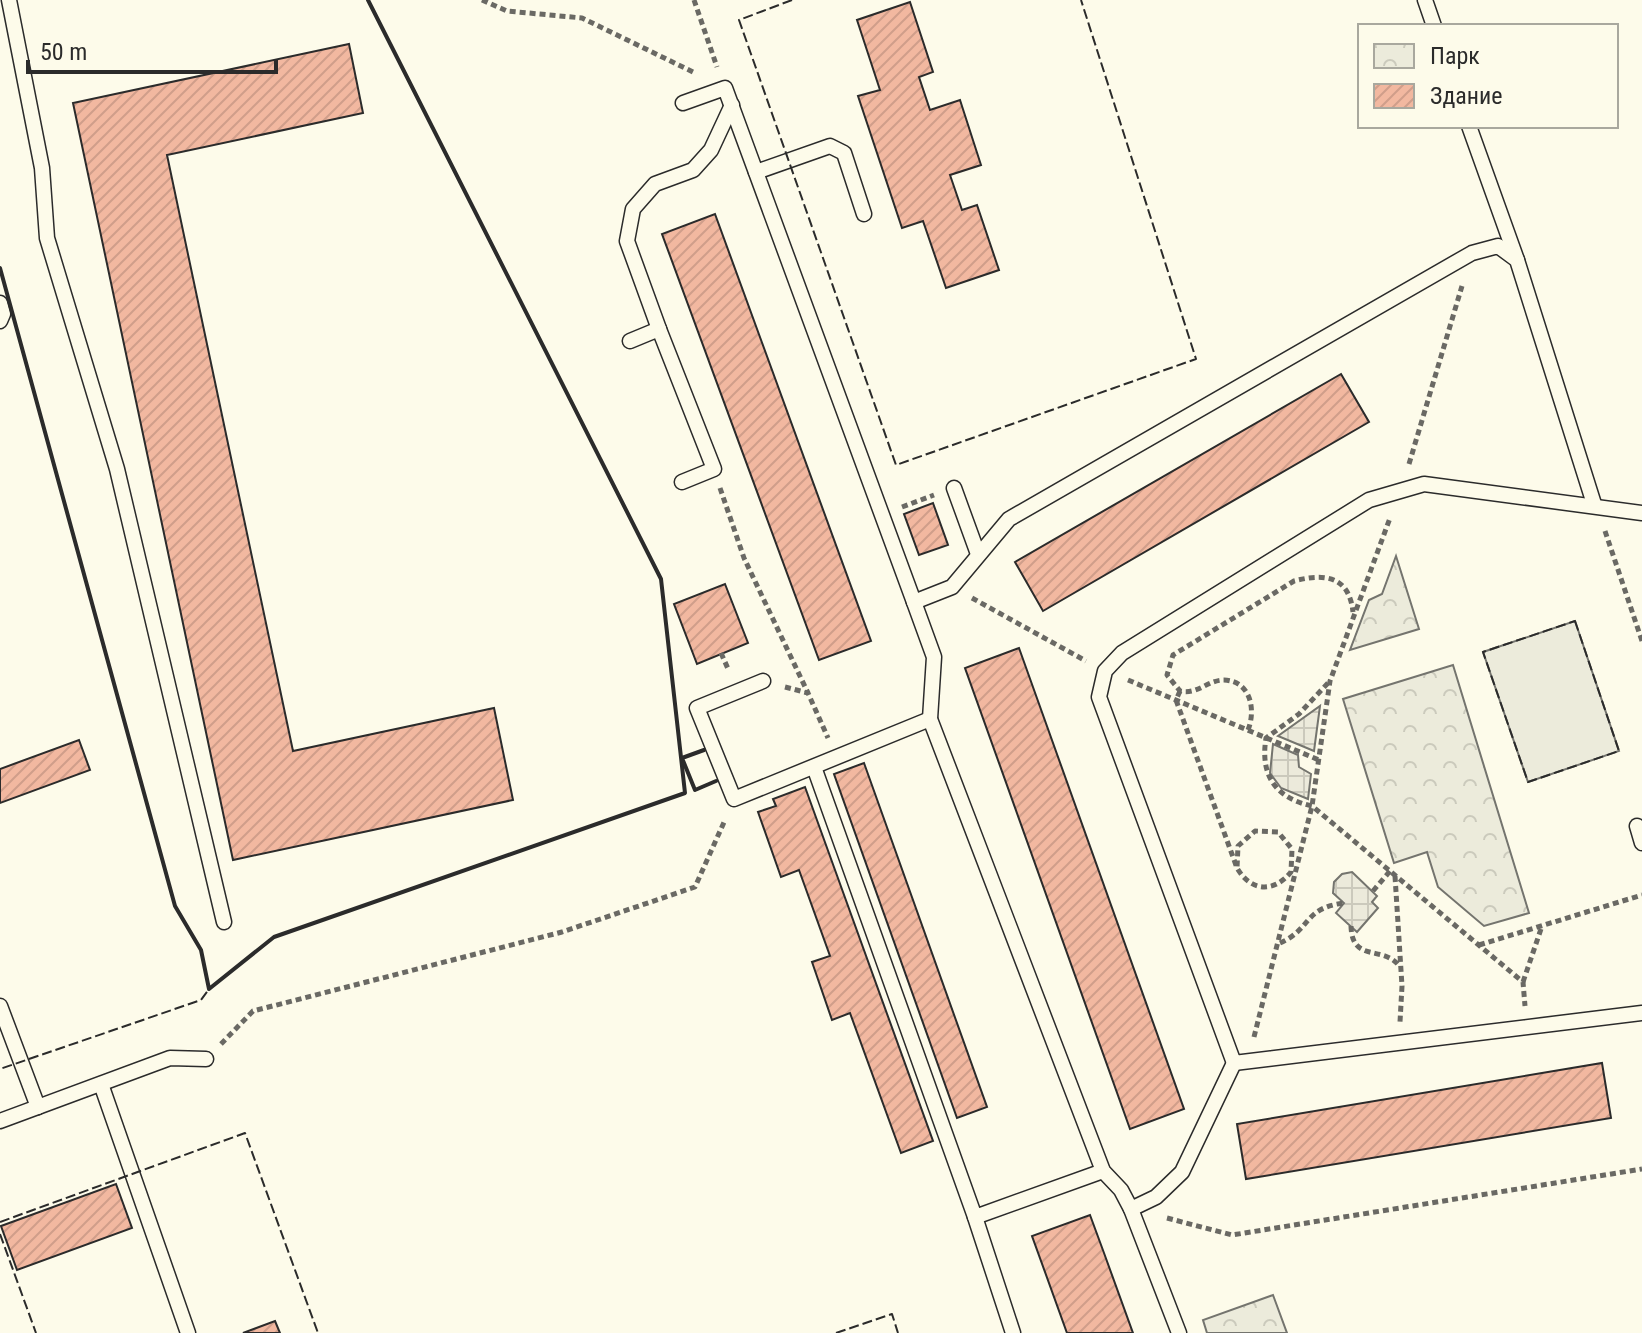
<svg xmlns="http://www.w3.org/2000/svg" width="1642" height="1333" viewBox="0 0 1642 1333" font-family="'Roboto Condensed',sans-serif">
<style>
.park{fill:url(#park-crowns);stroke:#74746e;stroke-width:2}
.pitch{fill:#ecebdb;stroke:#74746e;stroke-width:2}
.plaza{fill:url(#plaza-grid);stroke:#74746e;stroke-width:2}
.building{fill:url(#building-hatch);stroke:#2b2b2b;stroke-width:2}
.lines{fill:none;stroke-linecap:round;stroke-linejoin:round}
.lane-casing{stroke:#2b2b2b;stroke-width:17}
.path{stroke:#6a6964;stroke-width:5;stroke-dasharray:6 4;stroke-linecap:butt}
.lane{stroke:#fdfbea;stroke-width:14}
.fence{stroke:#2b2b2b;stroke-width:2;stroke-dasharray:10 4;stroke-linecap:butt}
.wall{stroke:#2b2b2b;stroke-width:4}
</style>
<defs>
<pattern id="park-crowns" width="20" height="18" patternUnits="userSpaceOnUse" patternTransform="scale(2)"><rect width="20" height="18" fill="#ecebdb"/><path d="M2 6a3 3 0 1 1 6 0M12 15a3 3 0 1 1 6 0" fill="none" stroke="#cbcabc"/></pattern>
<pattern id="plaza-grid" width="8" height="8" patternUnits="userSpaceOnUse" patternTransform="scale(2)"><rect width="8" height="8" fill="#eceadb"/><path d="M0 4h8M4 0v8" fill="none" stroke="#cbc9bc"/></pattern>
<pattern id="building-hatch" width="6" height="6" patternUnits="userSpaceOnUse" patternTransform="scale(2)"><rect width="6" height="6" fill="#f2b8a0"/><path d="M-1 1l2-2M0 6l6-6M5 7l2-2" fill="none" stroke="#d09e8a"/></pattern>
</defs>
<rect width="100%" height="100%" fill="#fdfbea"/>
<g class="park">
<polygon points="1396,556 1419,629 1350,650 1369,600 1382,594"/>
<polygon points="1453,665 1529,913 1484,926 1438,887 1427,852 1394,863 1343,699"/>
<polygon points="1273,1295 1287,1333 1207,1333 1203,1320"/>
</g>
<polygon class="pitch" points="1575,621 1619,751 1528,782 1483,652"/>
<g class="plaza">
<polygon points="1320,706 1314,751 1278,736"/>
<polygon points="1273,744 1298,755 1299,767 1311,774 1308,799 1281,788 1270,773"/>
<polygon points="1352,872 1377,896 1372,902 1378,908 1357,932 1336,913 1344,903 1333,893 1334,882 1342,874"/>
</g>
<g class="building">
<polygon points="910,2 933,72 919,77 930,110 960,100 981,165 950,175 962,210 977,205 999,270 946,288 923,221 902,228 858,96 880,90 857,20"/>
<polygon points="349,44 363,113 167,155 293,751 494,708 513,800 233,860 73,103"/>
<polygon points="715,214 871,641 819,660 662,234"/>
<polygon points="1341,374 1369,422 1043,611 1015,562"/>
<polygon points="933,503 948,545 919,555 904,514"/>
<polygon points="725,584 748,643 697,664 674,604"/>
<polygon points="1019,648 1184,1109 1130,1129 965,668"/>
<polygon points="79,740 90,770 0,803 0,769"/>
<polygon points="864,763 987,1107 957,1118 834,774"/>
<polygon points="805,787 933,1141 901,1153 850,1013 832,1020 812,962 830,956 799,870 781,877 758,812 776,806 773,799"/>
<polygon points="1602,1063 1611,1118 1246,1179 1237,1124"/>
<polygon points="116,1184 132,1228 17,1270 1,1226"/>
<polygon points="1090,1215 1104,1253 1133,1333 1067,1333 1032,1236"/>
<polygon points="275,1321 280,1333 243,1333"/>
</g>
<g class="lines">
<g class="lane-casing">
<g id="lane">
<polyline points="9,0 42,168 47,238 117,469 224,922"/>
<polyline points="1425,0 1434,26"/>
<polyline points="683,103 725,88 914,602"/>
<polyline points="1469,126 1517,260"/>
<polyline points="756,172 830,146 844,153 864,214"/>
<polyline points="0,303 3,314 0,321"/>
<polyline points="659,329 627,241 633,209 655,184 693,170 711,150 732,105"/>
<polyline points="630,341 659,329 714,469 682,482"/>
<polyline points="954,488 978,554"/>
<polyline points="1642,513 1424,484 1369,500 1122,653 1105,671 1099,697 1234,1063 1642,1013"/>
<polyline points="763,681 697,708 734,799 930,719"/>
<polyline points="814,767 975,1217 1103,1171"/>
<polyline points="1637,826 1642,843"/>
<polyline points="0,1006 38,1107"/>
<polyline points="101,1084 188,1333"/>
<polyline points="0,1121 170,1058 206,1059"/>
<polyline points="1131,1209 1156,1197 1182,1172 1234,1063"/>
<polyline points="975,1217 1013,1333"/>
<polyline points="1179,1333 1131,1209 1121,1190 1103,1171 930,719 934,657 914,602 952,587 1009,519 1472,253 1498,246 1517,260 1594,504"/>
</g>
</g>
<g class="path">
<polyline points="482,0 507,11 582,18 695,73"/>
<polyline points="694,0 717,67"/>
<polyline points="1409,464 1462,286"/>
<polyline points="720,488 744,558 808,693"/>
<polyline points="902,507 934,495"/>
<polyline points="1605,531 1642,641"/>
<polyline points="972,598 1086,661"/>
<polyline points="721,653 729,671"/>
<polyline points="1128,680 1319,760"/>
<path d="M1328,683l-29,31 -33,24c-6,37 9,60 46,68l211,176 2,24"/>
<polyline points="785,687 808,693 828,738"/>
<path d="M1180,691l-4,9 61,168c14,24 37,25 54,4l1,-23 -14,-17 -23,-1 -17,15 -1,22"/>
<path d="M1248,730c8,-20 3,-49 -24,-50 -17,0 -26,15 -44,11l-13,-16 6,-20 121,-74c31,-8 55,-5 59,31"/>
<polyline points="1395,876 1402,986 1400,1022"/>
<polyline points="1373,891 1390,871"/>
<path d="M1351,926c1,38 33,18 49,41"/>
<path d="M1280,943c32,-14 23,-35 64,-40"/>
<polyline points="1479,945 1642,895"/>
<polyline points="1523,982 1542,926"/>
<polyline points="1254,1037 1312,806 1330,681 1390,518"/>
<polyline points="221,1044 253,1011 562,932 695,887 725,820"/>
<polyline points="1167,1218 1232,1235 1642,1169"/>
</g>
<use href="#lane" class="lane"/>
<g class="fence">
<polyline points="792,0 739,20 896,465 1196,359 1081,0"/>
<polyline points="0,268 175,906 201,950 209,989 201,1000 0,1069"/>
<polygon points="1575,621 1619,751 1528,782 1483,652"/>
<polyline points="0,1222 245,1133 318,1333"/>
<polyline points="0,1234 36,1333"/>
<polyline points="836,1333 892,1314 898,1333"/>
</g>
<g class="wall">
<polyline points="0,268 175,906 201,950 209,989 274,937 685,793 661,579 368,0"/>
<polyline points="704,750 682,758 695,790 716,781"/>
</g>
</g>
<rect x="1358" y="24" width="260" height="104" fill="#fdfbea" stroke="#a9a89e" stroke-width="2"/>
<rect x="1374" y="44" width="40" height="24" fill="url(#park-crowns)" stroke="#a9a89e" stroke-width="2"/>
<text x="1430" y="64" font-size="24" fill="#2b2b2b">Парк</text>
<rect x="1374" y="84" width="40" height="24" fill="url(#building-hatch)" stroke="#a9a89e" stroke-width="2"/>
<text x="1430" y="104" font-size="24" fill="#2b2b2b">Здание</text>
<path d="M28 60v12h248v-12" fill="none" stroke="#2b2b2b" stroke-width="4"/>
<text x="40" y="60" font-size="24" fill="#2b2b2b" stroke="#fdfbea" stroke-width="6" paint-order="stroke">50 m</text>
</svg>
